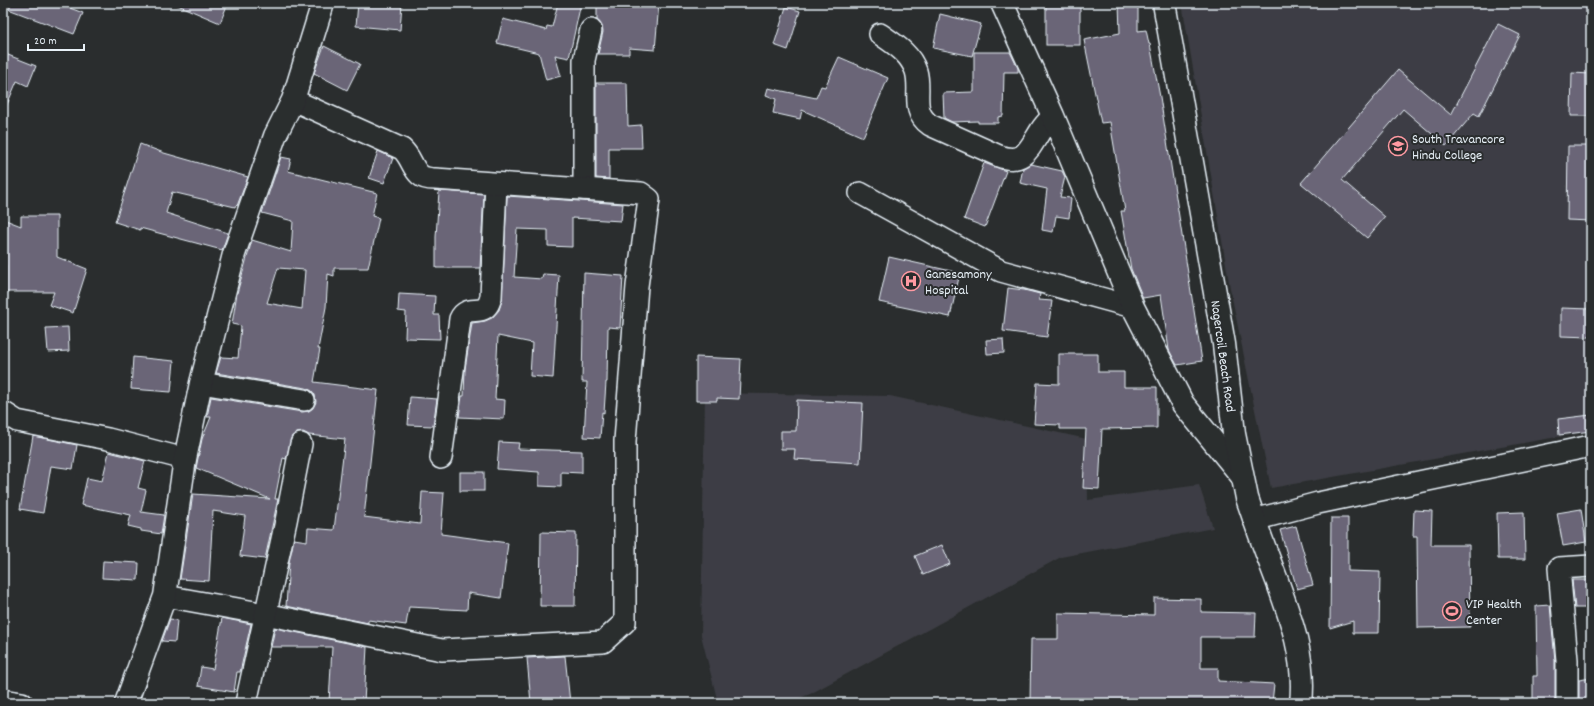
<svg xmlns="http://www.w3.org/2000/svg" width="1594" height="706" viewBox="0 0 1594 706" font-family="Dekko,sans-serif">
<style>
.built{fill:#3d3e44}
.building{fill:#6a6577;stroke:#e8f1f8;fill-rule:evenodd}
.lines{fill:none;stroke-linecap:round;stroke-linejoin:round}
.street-casing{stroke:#e8f1f8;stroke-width:24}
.secondary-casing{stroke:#e8f1f8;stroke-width:25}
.street{stroke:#2a2d2e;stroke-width:21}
.secondary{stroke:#2a2d2e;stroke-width:22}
.labels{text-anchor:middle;stroke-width:4;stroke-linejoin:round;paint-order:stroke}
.poi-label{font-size:14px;fill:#e8f1f8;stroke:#2a2d2e;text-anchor:start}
.street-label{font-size:14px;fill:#e8f1f8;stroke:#2a2d2e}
</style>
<rect width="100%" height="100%" fill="#2a2d2e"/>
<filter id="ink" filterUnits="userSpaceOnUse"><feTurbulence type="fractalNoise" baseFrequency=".025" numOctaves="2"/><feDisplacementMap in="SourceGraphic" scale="8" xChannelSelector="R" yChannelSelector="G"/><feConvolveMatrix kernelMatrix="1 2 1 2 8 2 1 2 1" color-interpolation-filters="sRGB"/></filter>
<g filter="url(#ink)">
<g class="built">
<polygon points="1182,3 1591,3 1591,431 1271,488 1230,288"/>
<polygon points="705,393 890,396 1087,439 1088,500 1199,485 1213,528 1061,557 810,694 787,703 718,703 701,635"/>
</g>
<g class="building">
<polygon points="3,3 57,3 83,13 74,34 3,7"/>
<polygon points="173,3 228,3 220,23"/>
<polygon points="358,3 402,3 400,30 356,26"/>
<polygon points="558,3 581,3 569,58 555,55 561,76 546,80 539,53 497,43 503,19 546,30 547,26 552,27"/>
<polygon points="597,3 659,3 655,50 629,48 629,54 598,54 603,32 602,26 597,20"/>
<rect x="1046" y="3" width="34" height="42"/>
<polygon points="1119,3 1138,3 1138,31 1146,30 1149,44 1150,44 1160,97 1202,361 1177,365 1169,350 1161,295 1143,298 1131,269 1121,211 1125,211 1110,122 1101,123 1084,40 1120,33"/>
<polygon points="786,7 800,11 788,50 774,45"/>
<polygon points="940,14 981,24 972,56 933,48"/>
<polygon points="1498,24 1520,35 1479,116 1474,113 1446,146 1403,109 1342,180 1385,217 1367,238 1301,183 1398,70 1451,115"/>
<polygon points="324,46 360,64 347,90 314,73"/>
<polygon points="974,52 1010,52 1018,68 1018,72 1004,72 1003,116 998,117 998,123 978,123 978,121 952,122 944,118 943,93 974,92"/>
<polygon points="3,53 36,66 28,86 17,81 3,114"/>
<polygon points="839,57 888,78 863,137 802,110 800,119 773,113 776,99 766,95 768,88 816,98 821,86 825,87"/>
<polygon points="1572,73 1591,74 1591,116 1571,116"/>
<polygon points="596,83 627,83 628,126 641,125 642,148 609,148 609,179 596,178"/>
<polygon points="140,144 164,153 248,177 237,206 236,205 235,207 172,192 166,213 228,233 222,250 140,228 140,230 115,222"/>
<polygon points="1568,146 1591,146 1591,221 1567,220"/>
<polygon points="378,151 393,158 384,183 369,178"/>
<path d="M281,157l10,2 -3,12 89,22 -5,23 7,2 -11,50h-34v8l-6,-2 -2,33 -8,42h2l-6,33 64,8 -14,127 56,7 2,-32 22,1 -3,41 67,9 -7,55 -33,-5 -1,17 -58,-3 -3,18 -38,-5v3l-82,-17 3,-44 5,-23 13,2 1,-13 26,2 11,-91 -36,-4 -6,-3 -6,1 -5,3 -6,23 -3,-1 -8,41h3l-13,60 -25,-3 5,-40 -32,-5 -4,70 -29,-2 13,-85 77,5 -74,-31 6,-29 9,-22h-4l4,-20 91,15 7,-1 4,-3 3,-6 -1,-7 -3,-4 -6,-3 -90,-15 5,-16 17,1 3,-32 -9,-2 5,-31 15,-53 39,12 2,-31 -31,-8zM278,268l27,2 -3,39 -35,-6z"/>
<polygon points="984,163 1006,171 985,227 964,219"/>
<polygon points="1031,164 1062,171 1065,177 1060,197 1071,198 1069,218 1056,216 1053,232 1042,230 1047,189 1020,183 1023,168"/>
<polygon points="439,191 484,194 480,268 436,268 436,237"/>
<polygon points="507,196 623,204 621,221 572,218 572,247 548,246 548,230 517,229 514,277 542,279 543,274 559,275 553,378 530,376 532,343 498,336 495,399 505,400 504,419 459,417 462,396 464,396 465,369 472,323 485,321 492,318 499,310 502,300"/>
<polygon points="21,216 57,216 57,257 87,269 73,313 49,305 54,292 6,292 6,265 3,265 3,219 21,226"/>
<polygon points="889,257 960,273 950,317 879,302"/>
<polygon points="584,273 623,276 620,328 608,327 607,382 606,382 604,413 602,412 600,438 584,437 587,382 582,382"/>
<polygon points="1008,288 1024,290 1040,294 1039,300 1052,301 1047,337 1003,331"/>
<polygon points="399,294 435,296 434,315 439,315 440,339 405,338 406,312 398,311"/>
<polygon points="1561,308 1591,309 1591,337 1561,336"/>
<polygon points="68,327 69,351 48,352 46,328"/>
<polygon points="1003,339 1004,353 987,354 986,340"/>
<polygon points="1059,354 1098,354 1098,372 1124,372 1124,387 1157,387 1157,428 1102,429 1099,489 1083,488 1086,429 1060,429 1060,425 1034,424 1037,383 1059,384"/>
<polygon points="133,357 174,361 171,392 131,389"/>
<polygon points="696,357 741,359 739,399 717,398 717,401 696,401"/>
<polygon points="410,397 437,399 433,426 408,425"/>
<polygon points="797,400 863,403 860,463 794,459 795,449 781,449 781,431 796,431"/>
<polygon points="1591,415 1591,431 1559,435 1558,419"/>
<polygon points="33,436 77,445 73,469 51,466 43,513 20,509"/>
<polygon points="499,442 519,443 518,449 582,451 582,473 561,472 561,487 539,486 539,472 497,469"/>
<polygon points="109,452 145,461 138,488 146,490 141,512 164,515 161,534 141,531 141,529 128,526 131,515 81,505 87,478 102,481"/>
<rect x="460" y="472" width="24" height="19"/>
<polygon points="1581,509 1586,542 1563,546 1557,513"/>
<polygon points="1414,510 1432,511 1431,545 1469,545 1470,627 1418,628 1417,536 1413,536"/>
<polygon points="1524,512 1525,559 1498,559 1497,513"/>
<polygon points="1331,518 1348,518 1348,571 1380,572 1379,633 1353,633 1353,621 1330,628"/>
<polygon points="1296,526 1313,585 1297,589 1280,530"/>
<polygon points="541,532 576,533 575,606 540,606"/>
<polygon points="942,545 950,564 923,575 915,556"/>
<polygon points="103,561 139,563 138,580 102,578"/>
<polygon points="1572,580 1591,580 1591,608 1575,608"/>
<polygon points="1154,598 1201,599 1201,612 1256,613 1255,637 1201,637 1201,668 1218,668 1218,681 1274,684 1272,703 1030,703 1031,639 1058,639 1058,613 1154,615"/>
<polygon points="1550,605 1555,661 1555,703 1533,703 1533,676 1537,676 1536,606"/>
<polygon points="222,618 251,624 240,672 237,672 234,692 198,686 201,667 213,669"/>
<polygon points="170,619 177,620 175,642 162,641"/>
<polygon points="275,628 367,647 364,703 329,703 332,647 271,647"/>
<polygon points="565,656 570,703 531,703 527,658"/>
<polygon points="1591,678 1591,703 1579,703 1579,680"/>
</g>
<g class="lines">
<g class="street-casing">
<g id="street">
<path d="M880,34c14,10 30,19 36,37 6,20 -6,40 14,54l69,31c25,9 30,-7 42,-26 3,-5 8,-10 12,-14"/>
<polyline points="584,189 584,60 591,30"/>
<polyline points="860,193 1001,271 1133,307"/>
<polyline points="201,383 304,400"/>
<polyline points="3,412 17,421 108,439 185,459"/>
<path d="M441,458l19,-139c6,-14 20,-4 27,-13 2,-2 3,-6 4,-9l5,-113"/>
<polyline points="1254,520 1318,503 1591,446"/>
<path d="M165,596l100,18 177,36 161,-8 22,-20v-181l12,-155 12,-87 -8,-6 -206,-14c-4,0 -12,-1 -15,-4 -8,-7 -9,-18 -18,-26l-109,-49"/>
<polyline points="3,700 22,703"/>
<polyline points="246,703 286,521 301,444"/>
<polyline points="1567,703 1567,660 1559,568 1591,566"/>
</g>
</g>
<g class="secondary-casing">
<g id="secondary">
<polyline points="1002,3 1053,116 1133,307 1183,404 1241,475"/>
<path d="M1164,3l60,341 10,90 13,64c9,27 19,54 29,80 15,41 30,81 25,125"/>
<polyline points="126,703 165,596 185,459 201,383 234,254 275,136 293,100 323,3"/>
</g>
</g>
<use href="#street" class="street"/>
<use href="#secondary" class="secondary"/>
</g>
</g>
<defs>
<g id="university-ring" transform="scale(1)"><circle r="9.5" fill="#2a2d2e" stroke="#ff9aa2" stroke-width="1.5"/><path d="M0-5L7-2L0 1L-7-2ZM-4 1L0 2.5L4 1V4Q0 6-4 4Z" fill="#ff9aa2"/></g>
<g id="hospital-ring" transform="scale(1)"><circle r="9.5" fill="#2a2d2e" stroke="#ff9aa2" stroke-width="1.5"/><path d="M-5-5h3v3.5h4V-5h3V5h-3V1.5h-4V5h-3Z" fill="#ff9aa2"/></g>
<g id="stadium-ring" transform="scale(1)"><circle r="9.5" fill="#2a2d2e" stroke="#ff9aa2" stroke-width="1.5"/><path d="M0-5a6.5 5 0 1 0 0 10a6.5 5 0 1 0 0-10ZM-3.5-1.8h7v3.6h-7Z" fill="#ff9aa2"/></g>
</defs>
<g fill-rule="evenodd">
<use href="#university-ring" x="1398" y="146"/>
<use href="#hospital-ring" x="911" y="281"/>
<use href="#stadium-ring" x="1452" y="611"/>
</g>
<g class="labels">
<g class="poi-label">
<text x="1412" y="143">South Travancore<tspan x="1412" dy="16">Hindu College</tspan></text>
<text x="925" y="278">Ganesamony<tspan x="925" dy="16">Hospital</tspan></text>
<text x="1466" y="608">VIP Health<tspan x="1466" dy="16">Center</tspan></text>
</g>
<g class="street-label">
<text transform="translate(1224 356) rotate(82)" y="5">Nagercoil Beach Road</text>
</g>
</g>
<rect width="1594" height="706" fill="none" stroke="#2a2d2e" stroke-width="16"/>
<rect x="8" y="8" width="1578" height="690" fill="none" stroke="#e8f1f8" stroke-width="1.5" filter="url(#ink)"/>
<path d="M28 44v6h56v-6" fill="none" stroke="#e8f1f8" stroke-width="2"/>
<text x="34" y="44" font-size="12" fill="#e8f1f8" stroke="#2a2d2e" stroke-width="3" paint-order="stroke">20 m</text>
</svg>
